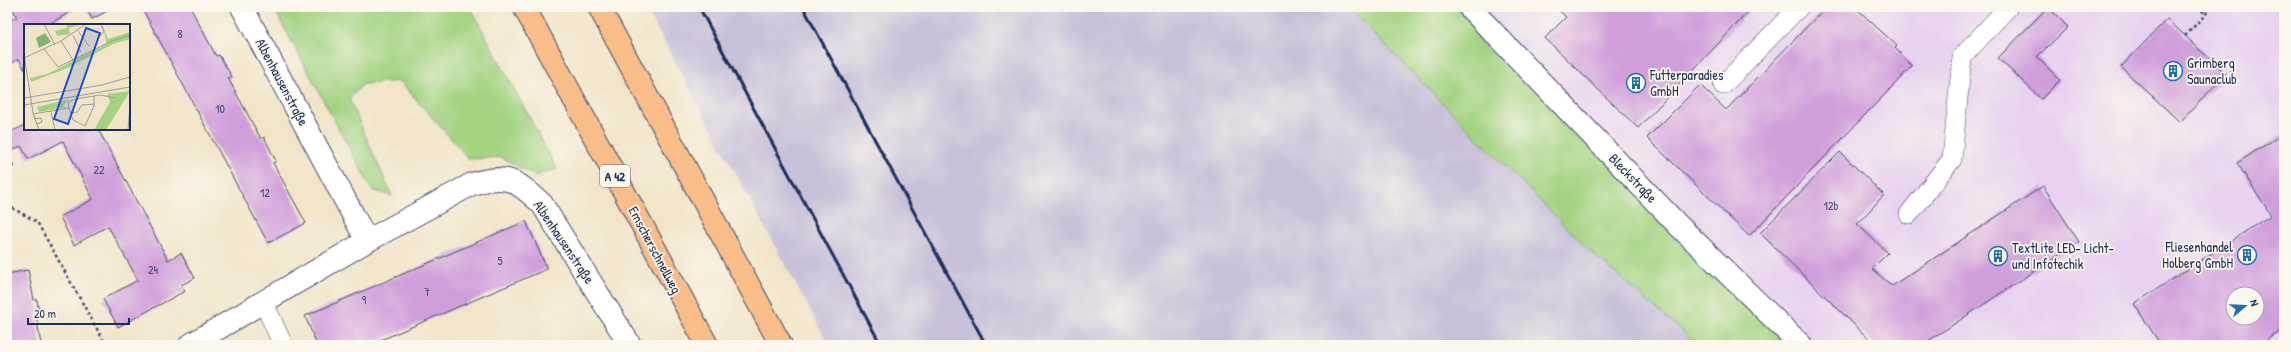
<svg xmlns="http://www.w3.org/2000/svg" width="2291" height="352" viewBox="0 0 2291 352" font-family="'Patrick Hand',sans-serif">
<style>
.built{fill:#e7d2ef;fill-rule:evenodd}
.railway{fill:#c8bfd8}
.green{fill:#a3d381;stroke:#5f8170}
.building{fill:#d09edb;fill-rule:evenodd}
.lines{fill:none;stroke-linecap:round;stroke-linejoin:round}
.lane-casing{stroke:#3b4a6e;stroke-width:20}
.street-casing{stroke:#3b4a6e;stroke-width:24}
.highway-casing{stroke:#3b4a6e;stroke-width:24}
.path{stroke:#3b4a6e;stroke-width:2.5;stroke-dasharray:3 3;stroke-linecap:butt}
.lane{stroke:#fff;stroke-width:19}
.street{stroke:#fff;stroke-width:22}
.highway{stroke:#f8bd88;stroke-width:22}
.rail{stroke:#1b2f5e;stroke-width:3}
.labels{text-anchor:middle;stroke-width:3.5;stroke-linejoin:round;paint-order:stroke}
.number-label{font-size:12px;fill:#484b7d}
.shield{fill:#fbf7ec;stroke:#5e6b89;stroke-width:1}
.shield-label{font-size:13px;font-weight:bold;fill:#1b2f5e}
.poi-label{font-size:14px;fill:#1b2f5e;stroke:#fbf7ec;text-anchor:start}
.street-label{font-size:14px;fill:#1b2f5e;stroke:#fbf7ec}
.inset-road{fill:none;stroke:#9b9c9d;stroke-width:1}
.view{fill:#1d4ed8;fill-opacity:0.15;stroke:#1d4ed8;stroke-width:2}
.inset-edge{fill:none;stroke:#1b2f5e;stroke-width:2}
</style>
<rect width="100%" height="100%" fill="#fbf7ec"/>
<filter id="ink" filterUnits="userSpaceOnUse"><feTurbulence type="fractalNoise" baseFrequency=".025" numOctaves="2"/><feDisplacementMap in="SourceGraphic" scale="8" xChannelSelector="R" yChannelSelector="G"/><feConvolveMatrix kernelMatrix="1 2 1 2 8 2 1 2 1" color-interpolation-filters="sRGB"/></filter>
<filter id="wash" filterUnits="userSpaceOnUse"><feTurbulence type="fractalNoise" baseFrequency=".012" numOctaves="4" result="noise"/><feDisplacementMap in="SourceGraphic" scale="16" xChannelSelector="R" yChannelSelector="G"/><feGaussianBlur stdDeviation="0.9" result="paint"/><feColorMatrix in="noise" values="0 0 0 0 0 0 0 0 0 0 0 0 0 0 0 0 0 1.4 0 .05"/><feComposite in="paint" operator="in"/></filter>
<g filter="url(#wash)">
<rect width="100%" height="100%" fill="#f1e4c7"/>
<path class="built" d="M1479,7h805v338h-469l-130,-124zM2233,294h24v24h-24z"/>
<polygon class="railway" points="645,7 1347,7 1592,253 1698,345 829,345"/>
<g class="green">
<polygon points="273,7 470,7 557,169 535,176 501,157 469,159 400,81 363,84 349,99 392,196 372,190"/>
<polygon points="1347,7 1461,7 1791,345 1698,345 1592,253"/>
</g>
<g id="blocks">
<g class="building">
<polygon points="14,7 79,7 47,25 25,25 25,70 19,59 7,65 7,22 17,17 12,8"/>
<polygon points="85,7 115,7 92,19"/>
<polygon points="139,7 190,7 216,56 219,55 232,77 228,78 261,139 264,137 276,161 273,163 306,223 268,243 143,10 141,11"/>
<polygon points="1555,7 1753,7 1638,128 1545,38 1566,17"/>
<polygon points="1826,7 1855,7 1897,46 1895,48 1912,66 1749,236 1647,138 1700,85 1726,110"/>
<polygon points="2048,7 2068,27 2037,57 2060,80 2041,99 1998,58"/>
<polygon points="2167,19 2226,74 2180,122 2121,67"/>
<polygon points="25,125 25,129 98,129 168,260 181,253 195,278 181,285 185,291 118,327 103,299 138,280 108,226 74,245 60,217 93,199 63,141 28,159 21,146 7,153 14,166 7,170 7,134"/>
<path d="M2284,133v196l-25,16h-98l-27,-41 137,-89 -34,-52zM2233,294h24v24h-24z"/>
<polygon points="1840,152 1884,195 1857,224 1888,253 1872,269 1892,286 2043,186 2079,242 1922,345 1875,345 1760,233"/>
<polygon points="526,221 547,269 369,345 317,345 305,316"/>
<polygon points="28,270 34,300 37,300 39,313 36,314 41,345 7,345 7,274"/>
</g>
</g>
</g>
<g filter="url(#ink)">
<use href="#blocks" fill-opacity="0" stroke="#3b4a6e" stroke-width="1"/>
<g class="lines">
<g class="lane-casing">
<g id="lane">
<polyline points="1723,85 1799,7"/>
<polyline points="1909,214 1952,159 1962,57 2008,7"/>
<polyline points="263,301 283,345"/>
</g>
</g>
<g class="street-casing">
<g id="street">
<path d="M242,7l125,234 105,-57c35,-11 44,-4 70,20l88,141"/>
<polyline points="1469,7 1678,225 1801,345"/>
<polyline points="190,345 367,241"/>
</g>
</g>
<g class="highway-casing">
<g id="highway">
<polyline points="524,7 707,345"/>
<polyline points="599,7 781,345"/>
</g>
</g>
<g class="path">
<polyline points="2197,7 2206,14"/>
<polyline points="2185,36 2206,14 2209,7"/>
<polyline points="7,205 37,222 106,345"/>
</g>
<use href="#lane" class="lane"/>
<use href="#street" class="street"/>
<use href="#highway" class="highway"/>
<g class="rail">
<polyline points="699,7 881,345"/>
<polyline points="803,7 986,345"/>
</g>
</g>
</g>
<defs>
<g id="building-ring" transform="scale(1)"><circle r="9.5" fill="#fbf7ec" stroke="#1f6fb2" stroke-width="1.5"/><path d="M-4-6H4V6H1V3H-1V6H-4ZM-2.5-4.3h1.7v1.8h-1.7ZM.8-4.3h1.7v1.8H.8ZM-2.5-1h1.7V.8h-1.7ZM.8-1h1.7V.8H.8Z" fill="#1f6fb2"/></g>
</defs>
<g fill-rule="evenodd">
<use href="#building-ring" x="2173" y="71"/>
<use href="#building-ring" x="1636" y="83"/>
<use href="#building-ring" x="2247" y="255"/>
<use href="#building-ring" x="1998" y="256"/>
</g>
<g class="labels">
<g class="number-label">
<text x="180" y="38">8</text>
<text x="220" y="113">10</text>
<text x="99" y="174">22</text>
<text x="265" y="197">12</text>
<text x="1831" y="210">12b</text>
<text x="500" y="265">5</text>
<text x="153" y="274">24</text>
<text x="427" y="296">7</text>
<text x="364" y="304">9</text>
</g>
<rect class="shield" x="600" y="165" width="30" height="22" rx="3"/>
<g class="shield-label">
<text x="615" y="181">A 42</text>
</g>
<g class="poi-label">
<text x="2187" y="68">Grimberg<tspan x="2187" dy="16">Saunaclub</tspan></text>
<text x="1650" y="80">Futterparadies<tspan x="1650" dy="16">GmbH</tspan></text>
<text x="2233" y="252" text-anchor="end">Fliesenhandel<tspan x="2233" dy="16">Holberg GmbH</tspan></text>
<text x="2012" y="253">TextLite LED- Licht-<tspan x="2012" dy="16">und Infotechik</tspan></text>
</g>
<g class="street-label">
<text transform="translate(282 82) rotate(62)" y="5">Albenhausenstraße</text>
<text transform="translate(1633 178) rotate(46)" y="5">Bleckstraße</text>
<text transform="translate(564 242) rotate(56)" y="5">Albenhausenstraße</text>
<text transform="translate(655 250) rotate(62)" y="5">Emscherschnellweg</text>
</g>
</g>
<g transform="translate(24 24)">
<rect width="106" height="106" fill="#f1e4c7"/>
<path d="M43,0h16l-14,4 1,6 -13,2 -2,-5 12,-3zM78,0l6,15 22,-7v7l-17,5 -43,23 -39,15 -1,-4 17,-4 60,-30zM106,67l-24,39h-12l16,-28 -3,-8zM45,75l-6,7 4,1 -28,5 -2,-5z" fill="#a3d381"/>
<path d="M21,9l6,9 -12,6 -3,-10z" fill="#82b56f"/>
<path class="inset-road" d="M20,0l11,21M54,7l11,15M49,11l8,17M76,12l4,-4 -3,-8M37,17l12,19M20,25l14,18 54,-26 18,-6M0,30l9,59 6,17M0,34l37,-17 25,-17M0,74l78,-13 28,-8M0,81l106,-18M45,84l4,12 12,6 9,-20v-10M27,87l4,19M46,89l7,-1 5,-7 13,-1M9,90l36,-6 -1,-6 8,-3 24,-4 16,3M10,95l7,-1 1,4 -5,2M104,106l2,-25"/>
<path class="view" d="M62,4l14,5 -32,91 -14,-5z"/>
<rect width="106" height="106" class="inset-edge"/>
</g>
<rect width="2291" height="352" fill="none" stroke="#fbf7ec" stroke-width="24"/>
<g transform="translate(2245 306) rotate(71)"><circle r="19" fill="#fbf7ec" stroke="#a1a7b3"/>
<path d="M0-3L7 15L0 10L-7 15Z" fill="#1f6fb2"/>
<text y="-6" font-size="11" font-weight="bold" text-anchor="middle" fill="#1b2f5e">N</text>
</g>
<path d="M28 318v6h101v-6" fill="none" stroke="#1b2f5e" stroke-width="2"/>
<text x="34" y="318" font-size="12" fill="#1b2f5e" stroke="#fbf7ec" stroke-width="3" paint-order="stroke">20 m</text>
</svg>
